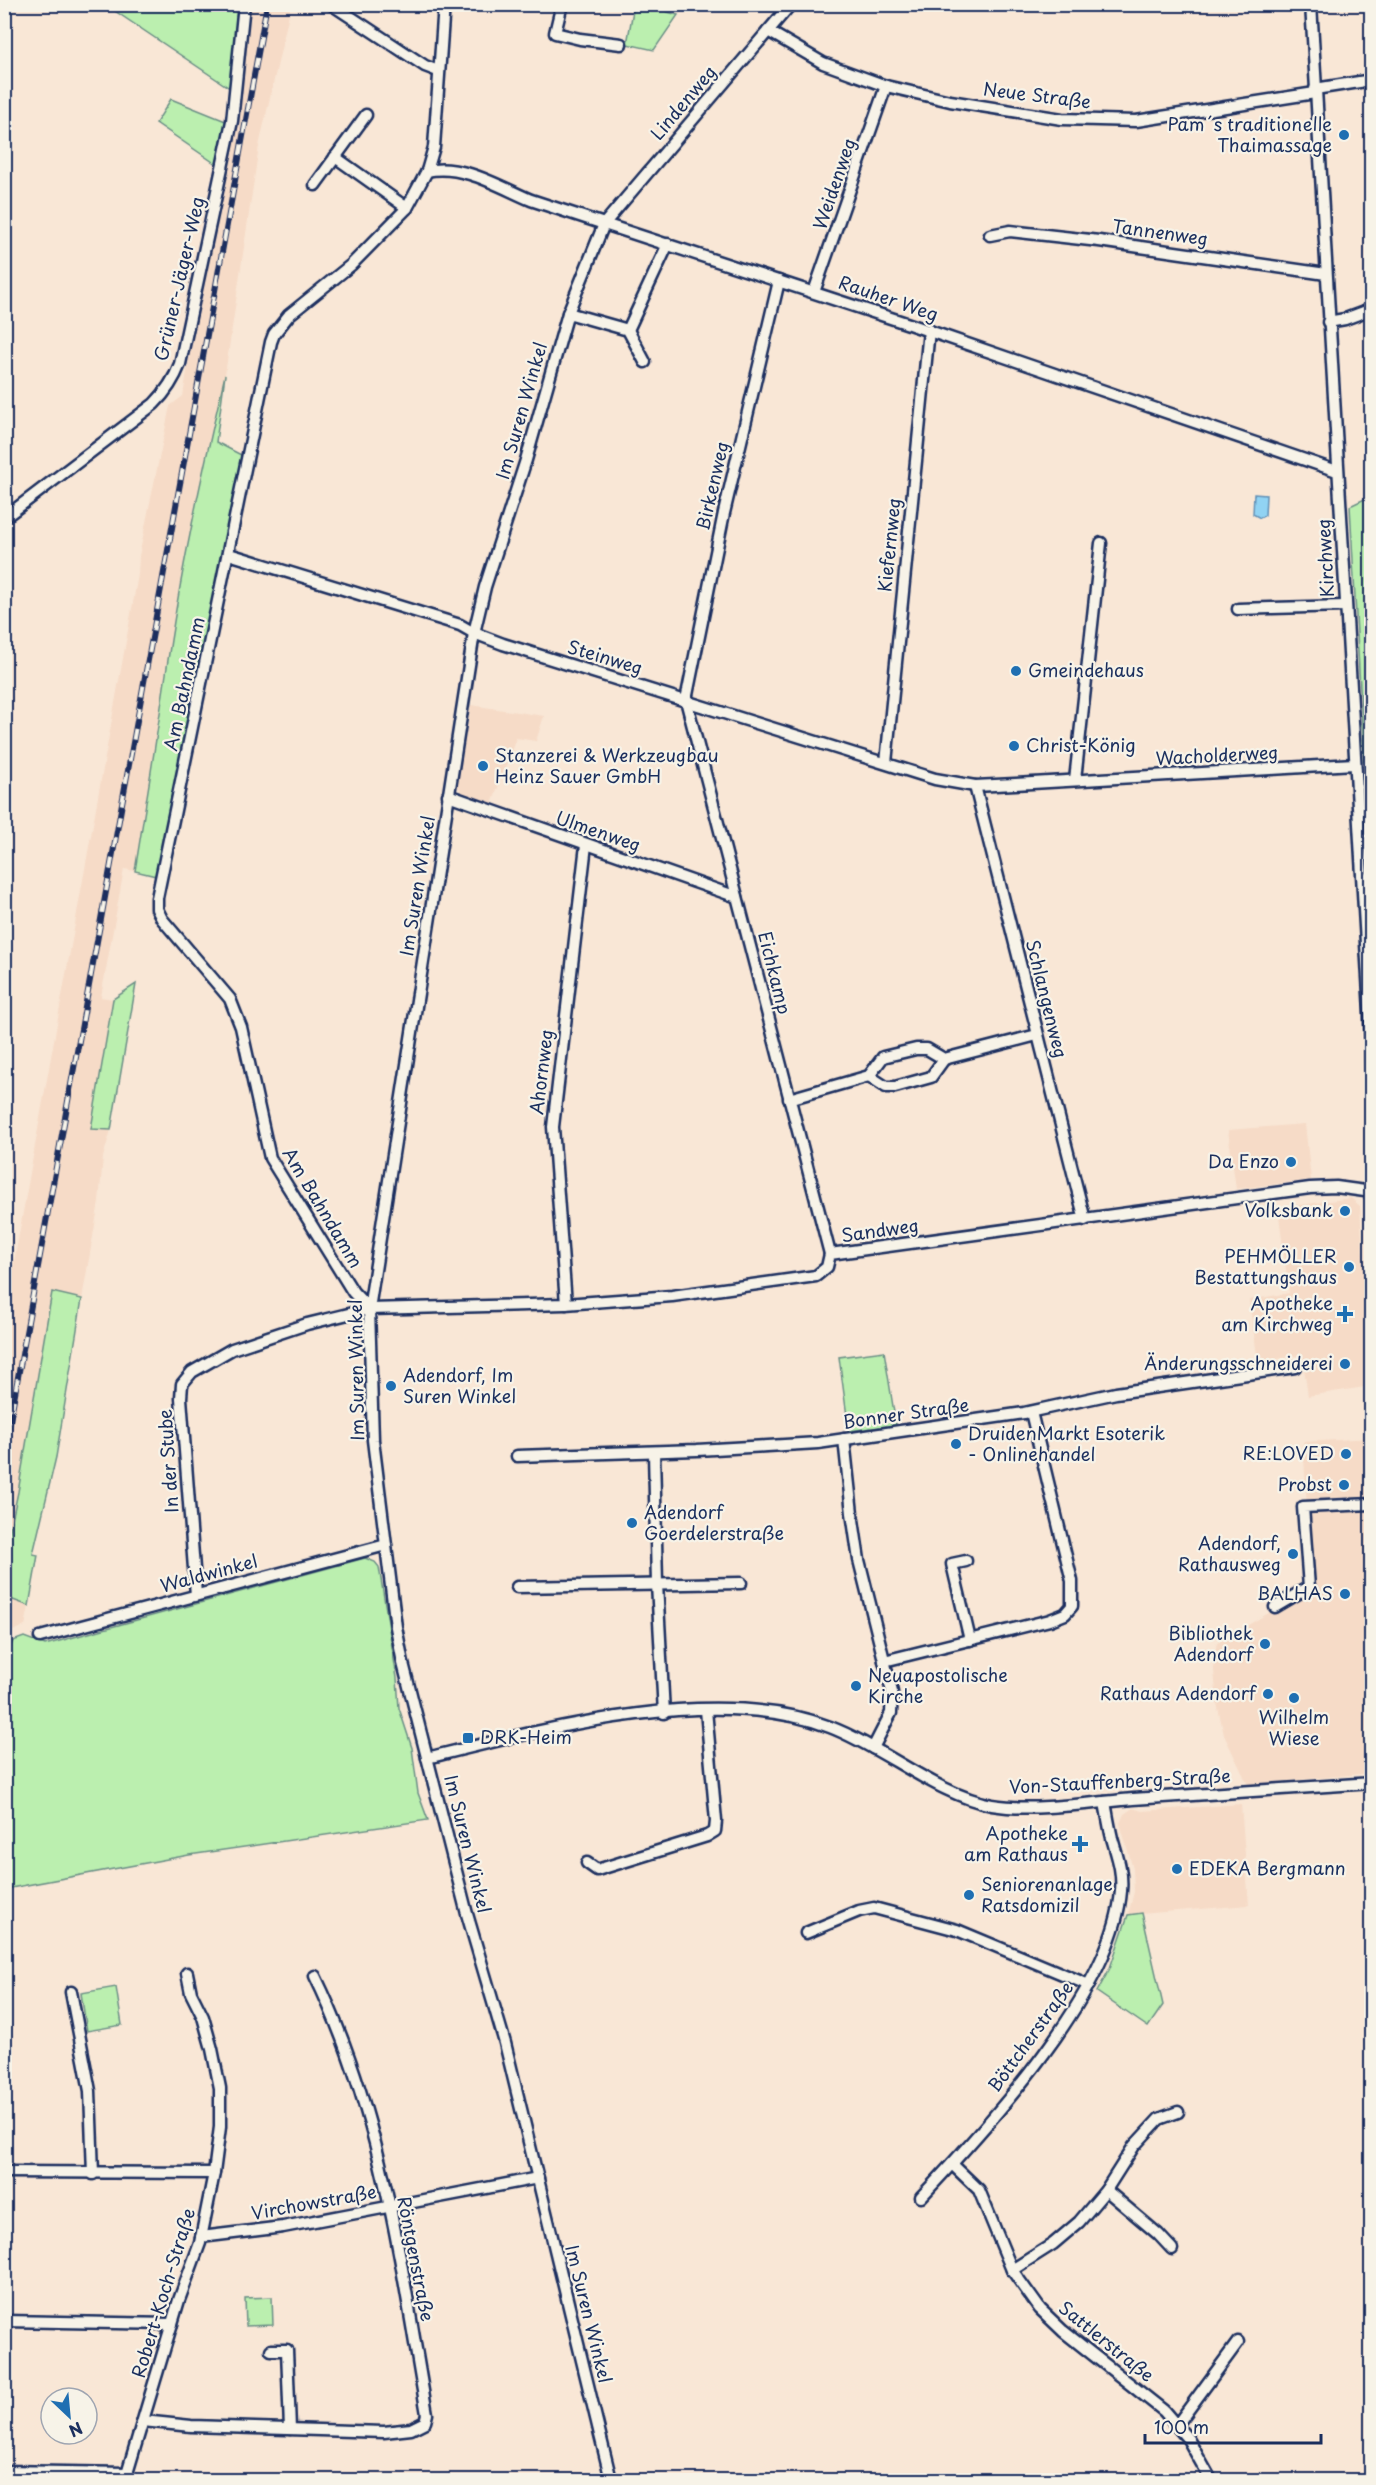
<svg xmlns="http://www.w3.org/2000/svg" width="1376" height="2485" viewBox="0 0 1376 2485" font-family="'Playpen Sans',sans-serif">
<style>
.built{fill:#f6dbc7}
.green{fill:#bbefaf;stroke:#6b8f86;stroke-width:1.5}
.water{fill:#91d3f3;stroke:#6291b7;stroke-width:1.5}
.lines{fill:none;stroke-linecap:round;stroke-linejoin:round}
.stream{stroke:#6291b7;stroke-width:4}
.minor-casing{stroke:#1b2f5e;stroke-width:15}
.minor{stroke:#f7f3e8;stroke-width:10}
.rail-casing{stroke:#1b2f5e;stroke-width:6}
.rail{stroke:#f7f3e8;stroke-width:4;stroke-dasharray:11;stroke-linecap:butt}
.poi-dot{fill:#1f6fb2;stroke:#f7f3e8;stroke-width:2}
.labels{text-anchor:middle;stroke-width:4.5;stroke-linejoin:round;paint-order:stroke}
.street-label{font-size:18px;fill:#1b2f5e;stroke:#f7f3e8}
.poi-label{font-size:18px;fill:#1b2f5e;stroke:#f7f3e8;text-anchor:end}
</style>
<rect width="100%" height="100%" fill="#f9e7d6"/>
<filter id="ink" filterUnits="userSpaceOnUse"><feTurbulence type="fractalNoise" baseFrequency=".0167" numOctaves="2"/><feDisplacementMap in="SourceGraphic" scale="12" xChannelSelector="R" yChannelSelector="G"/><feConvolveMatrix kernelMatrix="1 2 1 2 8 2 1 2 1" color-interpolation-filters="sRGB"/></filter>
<g filter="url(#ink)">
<g class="built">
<polygon points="250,5 291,5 259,146 225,375 189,546 166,673 157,744 135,871 124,869 101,997 113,999 91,1129 111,1130 103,1157 99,1202 82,1299 52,1292 18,1492 5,1553 5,1312 138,575 139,556 170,406 183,396 195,323 234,132"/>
<polygon points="471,705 544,716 536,741 516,738 492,804 462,794 457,784"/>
<polygon points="1364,761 1371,761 1371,859"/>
<polygon points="1305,1124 1311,1180 1236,1189 1228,1130"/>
<polygon points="1351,1198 1360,1206 1371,1386 1308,1396 1302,1355 1258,1362 1249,1300 1289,1293 1278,1208"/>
<polygon points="1371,1438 1371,1773 1248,1785 1224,1735 1217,1703 1213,1660 1217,1643 1312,1588 1303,1442"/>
<polygon points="5,1597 29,1606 25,1626 5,1634"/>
<polygon points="1241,1804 1249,1905 1128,1915 1134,1892 1133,1869 1120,1823 1124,1814 1133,1808 1142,1811"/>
</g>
<g class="green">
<polygon points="106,5 237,5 237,44 231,89"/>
<polygon points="634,5 644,5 678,15 654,50 627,44"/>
<polygon points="171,99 228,122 219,166 156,123"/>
<path d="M225,375l-9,67 27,14 -87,420 -21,-5c11,-66 21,-131 31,-197 14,-101 36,-200 59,-299z"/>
<polygon points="1371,496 1372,761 1364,761 1350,506"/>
<polygon points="136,984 111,1130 91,1129 113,999"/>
<polygon points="52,1292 82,1299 56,1457 33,1554 38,1555 29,1606 5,1597 5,1553 18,1492"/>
<polygon points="884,1351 896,1425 849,1431 839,1357"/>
<polygon points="365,1558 375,1562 379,1567 397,1678 399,1708 412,1748 418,1793 428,1820 189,1855 5,1889 4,1662 13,1641 24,1637 45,1645"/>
<polygon points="1142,1913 1163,2005 1148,2027 1097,1992 1110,1968 1128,1915"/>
<polygon points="116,1987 122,2025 87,2031 81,1993"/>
<polygon points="272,2297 273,2325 246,2326 245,2298"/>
</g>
<polygon class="water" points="1254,494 1266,495 1265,515 1260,518 1253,514"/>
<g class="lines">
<polyline class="stream" points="106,4 111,8"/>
<g class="minor-casing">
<g id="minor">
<polyline points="331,4 425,66 438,71"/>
<polyline points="562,4 555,33 580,39 621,44"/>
<polyline points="1311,4 1370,1012 1372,1109"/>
<polyline points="768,31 823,63 886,86 950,101 1062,119 1136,121 1315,93"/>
<polyline points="1315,89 1372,80"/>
<polyline points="335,157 407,208"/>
<path d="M427,171c35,-8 73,16 104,29l378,124 428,147"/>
<polyline points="315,185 366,115"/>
<polyline points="990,235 1010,231 1099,241 1326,274"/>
<polyline points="779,281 724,513 686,700 830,1254"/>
<polyline points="814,292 886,86"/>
<polyline points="568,313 628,330 645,362"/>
<polyline points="1328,322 1345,319 1372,309"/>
<polyline points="628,330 668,244"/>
<path d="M4,518l150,-114c12,-12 20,-24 26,-40l52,-243 12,-117"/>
<polyline points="229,554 460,625 474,633 503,644 935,779 975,786 1015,784 1354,764"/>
<polyline points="1238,609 1345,606"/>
<polyline points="886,763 929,330"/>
<polyline points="1075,780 1101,543"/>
<polyline points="975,786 1085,1220"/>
<polyline points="448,795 737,897"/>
<polyline points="869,1076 886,1087 895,1087 931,1077 944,1059"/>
<polyline points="789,1099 869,1076 883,1057 916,1049 927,1049 944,1059 1037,1035"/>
<polyline points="566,1304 553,1127 586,845"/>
<polyline points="369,1309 353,1292 270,1158 241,1027 230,999 162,919 157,909 157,898 271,342 274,334 289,315 351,265 407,208 427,171 434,147 444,4"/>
<polyline points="844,1439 852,1513 859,1560 892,1692 891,1713 873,1748"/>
<polyline points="654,1452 657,1584 664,1713"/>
<polyline points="517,1456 697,1450 818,1443 1024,1413 1116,1393 1295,1367"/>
<polyline points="966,1561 952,1564 970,1640"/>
<polyline points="517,1587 741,1583"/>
<polyline points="196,1595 181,1398 182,1384 192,1372 232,1349 307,1324 369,1309 565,1304 672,1296 816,1276 827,1267 830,1254 1310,1188 1336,1187 1372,1192"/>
<polyline points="1275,1607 1309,1587 1303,1507 1372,1504"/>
<polyline points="40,1637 386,1545"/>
<polyline points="884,1661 1050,1620 1065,1614 1072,1606 1072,1581 1031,1412"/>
<path d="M427,1758c116,-29 289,-75 403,-31 53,20 109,69 162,78 42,7 98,-2 141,-6 80,-5 159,-11 239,-16"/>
<polyline points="587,1863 597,1870 707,1836 715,1831 716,1821 706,1710"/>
<polyline points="806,1933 859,1911 874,1908 957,1930 1089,1985"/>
<polyline points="71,1992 90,2091 93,2174"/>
<polyline points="952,2164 979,2190 1012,2270 1040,2309 1063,2331 1164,2411 1188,2439 1211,2480"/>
<polyline points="4,2172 214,2173"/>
<polyline points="1106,2190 1158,2234 1172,2249"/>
<path d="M921,2197c67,-71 192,-206 200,-306 2,-20 -4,-35 -9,-53 -3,-12 -5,-25 -7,-36"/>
<polyline points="201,2237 283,2227 538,2178"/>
<polyline points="1012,2270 1053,2244 1079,2222 1106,2190 1134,2146 1159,2119 1178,2112"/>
<polyline points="4,2321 172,2324"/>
<polyline points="271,2350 287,2350 290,2429"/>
<path d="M143,2421l48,5 193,6 27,-3 14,-7 2,-8c-26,-149 -45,-301 -112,-438"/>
<polyline points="1177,2425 1238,2342"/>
<polyline points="4,2471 128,2473"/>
<polyline points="125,2480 179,2300 200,2243 214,2173 220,2127 220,2088 212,2049 203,2017 191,1993 187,1973"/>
<polyline points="611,2480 505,2043 467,1914 403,1663 396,1627 373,1440 369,1309 474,633 485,587 526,460 568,313 604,224 791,4"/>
</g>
</g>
<use href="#minor" class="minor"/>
<g class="rail-casing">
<polyline id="rail" points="4,1454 267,4"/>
</g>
<use href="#rail" class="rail"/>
</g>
</g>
<g class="poi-dot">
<circle cx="1344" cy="135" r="6"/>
<circle cx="1016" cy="671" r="6"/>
<circle cx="1014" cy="746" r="6"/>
<circle cx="483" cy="766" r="6"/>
<circle cx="1291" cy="1162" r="6"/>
<circle cx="1345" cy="1211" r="6"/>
<circle cx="1349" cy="1267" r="6"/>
<path d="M1342 1305h6v6h6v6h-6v6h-6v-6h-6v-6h6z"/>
<circle cx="1345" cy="1364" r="6"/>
<circle cx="391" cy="1386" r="6"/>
<circle cx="956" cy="1444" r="6"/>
<circle cx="1346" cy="1454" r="6"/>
<circle cx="1344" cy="1485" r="6"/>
<circle cx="632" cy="1523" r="6"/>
<circle cx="1293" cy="1554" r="6"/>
<circle cx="1345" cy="1594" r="6"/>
<circle cx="1265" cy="1644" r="6"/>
<circle cx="856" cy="1686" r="6"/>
<circle cx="1268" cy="1694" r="6"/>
<circle cx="1294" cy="1698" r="6"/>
<rect x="462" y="1732" width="12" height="12" rx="3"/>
<path d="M1077 1835h6v6h6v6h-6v6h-6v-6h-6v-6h6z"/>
<circle cx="1177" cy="1869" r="6"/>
<circle cx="969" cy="1895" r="6"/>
</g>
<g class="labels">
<g class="street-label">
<text transform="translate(1037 96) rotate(7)" y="6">Neue Straße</text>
<text transform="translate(684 103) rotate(-50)" y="6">Lindenweg</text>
<text transform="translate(835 184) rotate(-71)" y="6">Weidenweg</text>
<text transform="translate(1160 233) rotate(8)" y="6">Tannenweg</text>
<text transform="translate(180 279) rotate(-77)" y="6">Grüner-Jäger-Weg</text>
<text transform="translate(888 299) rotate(19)" y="6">Rauher Weg</text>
<text transform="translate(522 411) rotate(-74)" y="6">Im Suren Winkel</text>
<text transform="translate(713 486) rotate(-77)" y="6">Birkenweg</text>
<text transform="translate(890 545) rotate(-84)" y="6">Kiefernweg</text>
<text transform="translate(1326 558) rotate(-93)" y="6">Kirchweg</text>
<text transform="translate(605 658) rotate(17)" y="6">Steinweg</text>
<text transform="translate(185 684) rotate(-78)" y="6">Am Bahndamm</text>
<text transform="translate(1217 756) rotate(-3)" y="6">Wacholderweg</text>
<text transform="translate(598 832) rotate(19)" y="6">Ulmenweg</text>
<text transform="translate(418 886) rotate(-81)" y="6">Im Suren Winkel</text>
<text transform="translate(774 973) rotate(76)" y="6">Eichkamp</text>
<text transform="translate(1046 999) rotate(76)" y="6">Schlangenweg</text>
<text transform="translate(542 1072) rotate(-83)" y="6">Ahornweg</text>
<text transform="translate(322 1208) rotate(59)" y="6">Am Bahndamm</text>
<text transform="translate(880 1231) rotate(-8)" y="6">Sandweg</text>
<text transform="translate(357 1370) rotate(-91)" y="6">Im Suren Winkel</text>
<text transform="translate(906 1414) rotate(-8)" y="6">Bonner Straße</text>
<text transform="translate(169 1461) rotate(-94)" y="6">In der Stube</text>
<text transform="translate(209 1574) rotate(-15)" y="6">Waldwinkel</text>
<text transform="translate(1120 1782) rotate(-3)" y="6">Von-Stauffenberg-Straße</text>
<text transform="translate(467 1844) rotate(76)" y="6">Im Suren Winkel</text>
<text transform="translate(1031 2037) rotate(-54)" y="6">Böttcherstraße</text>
<text transform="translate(314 2203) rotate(-10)" y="6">Virchowstraße</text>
<text transform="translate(415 2259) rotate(79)" y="6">Röntgenstraße</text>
<text transform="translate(164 2293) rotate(-73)" y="6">Robert-Koch-Straße</text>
<text transform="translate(588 2314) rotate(76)" y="6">Im Suren Winkel</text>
<text transform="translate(1106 2342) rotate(39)" y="6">Sattlerstraße</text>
</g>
<g class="poi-label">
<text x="1332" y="131">Pam´s traditionelle<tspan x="1332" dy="21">Thaimassage</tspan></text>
<text x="1028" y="677" text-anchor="start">Gmeindehaus</text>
<text x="1026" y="752" text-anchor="start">Christ-König</text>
<text x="495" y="762" text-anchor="start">Stanzerei &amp; Werkzeugbau<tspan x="495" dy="21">Heinz Sauer GmbH</tspan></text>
<text x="1279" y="1168">Da Enzo</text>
<text x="1333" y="1217">Volksbank</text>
<text x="1337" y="1263">PEHMÖLLER<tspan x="1337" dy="21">Bestattungshaus</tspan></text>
<text x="1333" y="1310">Apotheke<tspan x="1333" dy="21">am Kirchweg</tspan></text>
<text x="1333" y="1370">Änderungsschneiderei</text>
<text x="403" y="1382" text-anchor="start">Adendorf, Im<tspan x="403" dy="21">Suren Winkel</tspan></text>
<text x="968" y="1440" text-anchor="start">DruidenMarkt Esoterik<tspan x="968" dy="21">- Onlinehandel</tspan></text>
<text x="1334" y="1460">RE:LOVED</text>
<text x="1332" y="1491">Probst</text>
<text x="644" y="1519" text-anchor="start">Adendorf<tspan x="644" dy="21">Goerdelerstraße</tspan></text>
<text x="1281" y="1550">Adendorf,<tspan x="1281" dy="21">Rathausweg</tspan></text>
<text x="1333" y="1600">BALHAS</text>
<text x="1253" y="1640">Bibliothek<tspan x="1253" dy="21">Adendorf</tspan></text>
<text x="868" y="1682" text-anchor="start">Neuapostolische<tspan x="868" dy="21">Kirche</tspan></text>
<text x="1256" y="1700">Rathaus Adendorf</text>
<text x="1294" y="1724" text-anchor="middle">Wilhelm<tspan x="1294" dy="21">Wiese</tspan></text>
<text x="480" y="1744" text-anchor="start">DRK-Heim</text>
<text x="1068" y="1840">Apotheke<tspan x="1068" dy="21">am Rathaus</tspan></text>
<text x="1189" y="1875" text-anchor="start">EDEKA Bergmann</text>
<text x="981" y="1891" text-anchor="start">Seniorenanlage<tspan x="981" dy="21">Ratsdomizil</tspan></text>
</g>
</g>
<rect width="1376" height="2485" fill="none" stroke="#f7f3e8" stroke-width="24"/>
<rect x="12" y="12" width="1352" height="2461" fill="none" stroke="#1b2f5e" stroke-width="2" filter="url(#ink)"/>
<g transform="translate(69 2416) rotate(154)"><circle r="28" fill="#f7f3e8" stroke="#9fa5b1" stroke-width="1.5"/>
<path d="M0-4.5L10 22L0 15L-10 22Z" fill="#1f6fb2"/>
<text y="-9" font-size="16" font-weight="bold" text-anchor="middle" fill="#1b2f5e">N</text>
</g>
<path d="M1145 2434v9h176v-9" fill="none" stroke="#1b2f5e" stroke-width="3"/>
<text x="1154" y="2434" font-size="18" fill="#1b2f5e" stroke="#f7f3e8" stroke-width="4.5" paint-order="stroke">100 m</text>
</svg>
